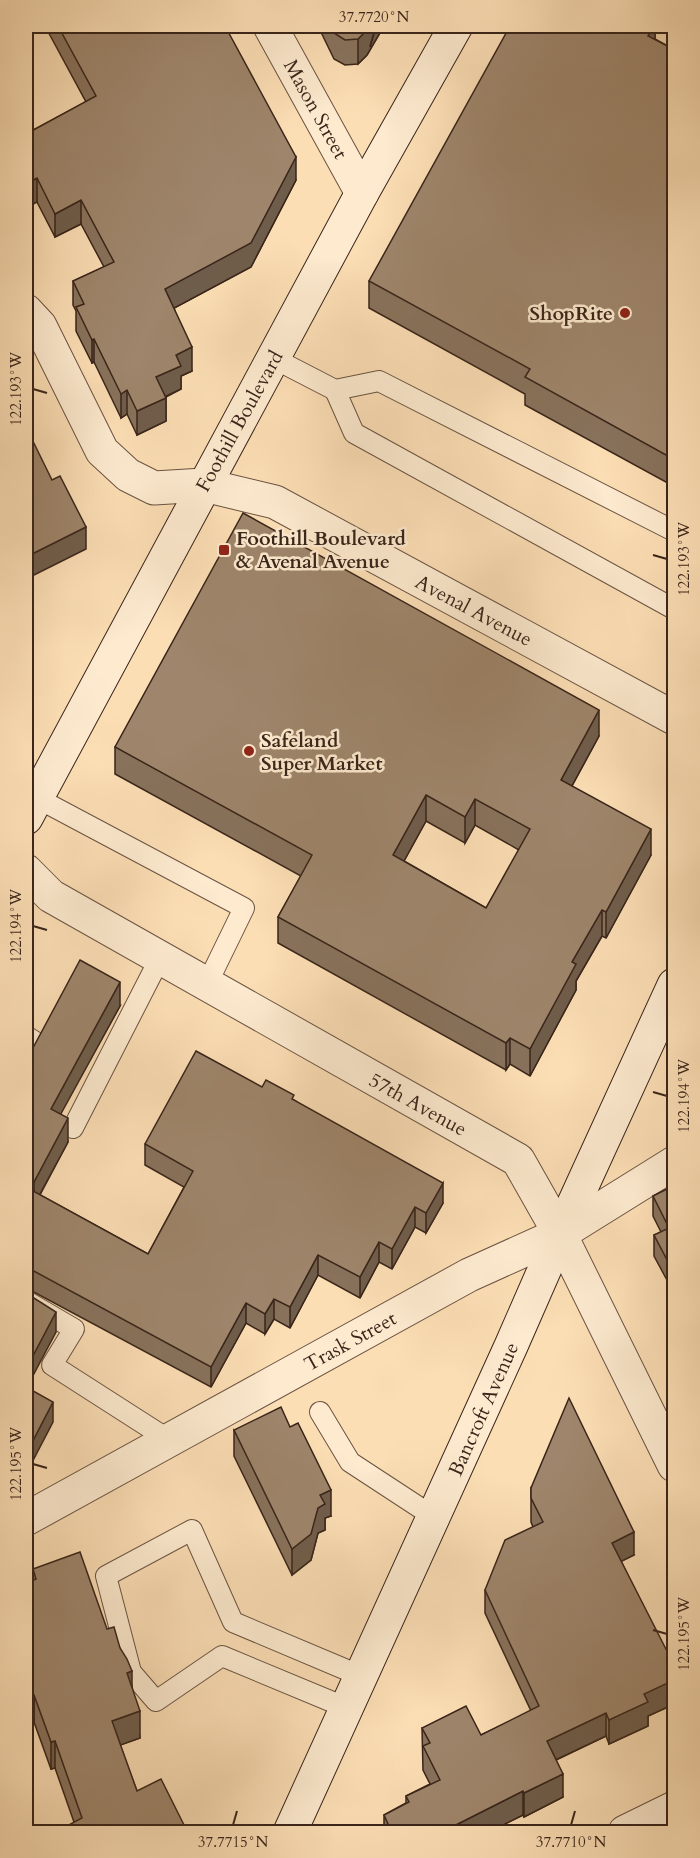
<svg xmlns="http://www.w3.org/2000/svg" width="700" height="1858" viewBox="0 0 700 1858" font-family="Cardo,serif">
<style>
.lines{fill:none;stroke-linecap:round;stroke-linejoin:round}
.lane-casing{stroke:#6a5341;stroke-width:22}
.street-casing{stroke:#6a5341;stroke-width:35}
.secondary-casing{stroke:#39251a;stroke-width:35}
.lane{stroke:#fdeacf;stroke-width:20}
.street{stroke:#fdeacf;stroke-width:33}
.secondary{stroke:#fdeacf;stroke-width:33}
.wall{fill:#88725c;stroke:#39251a;stroke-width:1.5;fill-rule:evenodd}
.shaded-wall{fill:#6f5d4b;stroke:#39251a;stroke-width:1.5}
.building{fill:#9e856b;stroke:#39251a;stroke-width:1.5;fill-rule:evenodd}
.ticks{fill:none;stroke:#39251a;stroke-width:2}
.poi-dot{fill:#8f2418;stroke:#fdeacf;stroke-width:2}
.labels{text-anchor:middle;stroke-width:5;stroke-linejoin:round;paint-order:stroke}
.street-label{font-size:20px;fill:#39251a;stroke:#fdeacf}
.poi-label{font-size:20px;font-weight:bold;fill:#39251a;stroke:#fdeacf;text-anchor:start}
.neatline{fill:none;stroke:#39251a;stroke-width:2}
.ticks-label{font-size:15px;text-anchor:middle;fill:#39251a}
</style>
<rect width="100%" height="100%" fill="#fcdeb5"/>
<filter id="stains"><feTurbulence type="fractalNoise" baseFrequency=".00333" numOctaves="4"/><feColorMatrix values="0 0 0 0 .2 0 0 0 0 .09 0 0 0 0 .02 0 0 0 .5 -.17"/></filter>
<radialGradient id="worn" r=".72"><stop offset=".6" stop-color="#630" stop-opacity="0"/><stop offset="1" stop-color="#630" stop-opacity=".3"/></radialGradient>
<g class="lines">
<g class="lane-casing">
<g id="lane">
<polyline points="273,358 335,390 379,381 674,531"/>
<polyline points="335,390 354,433 674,609"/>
<polyline points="37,798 244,908 207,984"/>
<polyline points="26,1036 34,1041"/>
<polyline points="73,1128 160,958"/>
<polyline points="26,1301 74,1329 52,1365 169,1440"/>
<polyline points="320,1412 350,1462 434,1517"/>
<polyline points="347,1708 222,1656 156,1701 131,1672 106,1576 192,1530 233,1622 361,1676"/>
</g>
</g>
<g class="street-casing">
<g id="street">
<polyline points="270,26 362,193"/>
<polyline points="26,311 40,326 102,451 128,475 154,488 204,485 275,502 674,718"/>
<polyline points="26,871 51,896 518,1160 560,1234 674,1465"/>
<polyline points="26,1519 469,1275 560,1234 674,1163"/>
<polyline points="625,1832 674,1808"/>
</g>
</g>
<g class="secondary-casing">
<g id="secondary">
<polyline points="26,818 362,193 456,26"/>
<polyline points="290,1832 511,1346 560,1234 674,985"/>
</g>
</g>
<use href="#lane" class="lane"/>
<use href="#street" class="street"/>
<use href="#secondary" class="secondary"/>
</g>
<g class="wall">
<polygon points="45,26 225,26 296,180 251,267 174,308 192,371 181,376 181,389 166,397 166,421 137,435 127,414 121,418 94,362 92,363 76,331 76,311 73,305 73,281 104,267 81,224 55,237 37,202 26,134 86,102"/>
<polygon points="318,26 384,26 367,55 358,64 345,65 334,59"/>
<polygon points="655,26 655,39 675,50 675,487 525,405 525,394 369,308 369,281"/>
<path d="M599,736l-27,50 79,69 -45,83 -4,-2 -26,45v9l-46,86 -20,-12 -4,6 -228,-127v-26l23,-41 -186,-102v-27zM426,821l39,22 10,-18 44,25 -33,58 -82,-47z"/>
<polygon points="120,1006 60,1114 68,1142 40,1195 148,1254 184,1187 145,1165 145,1144 262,1087 294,1100 443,1203 426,1233 415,1227 392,1269 379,1262 360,1298 318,1275 290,1328 274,1319 265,1334 246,1323 211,1387 32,1291 26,1290 26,1061"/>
<polygon points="675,1185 675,1295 654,1256 654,1235 661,1232 653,1216 653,1196"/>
<polygon points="234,1430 331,1516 325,1518 325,1530 318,1533 311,1560 292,1575 234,1456"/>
<polygon points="531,1488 634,1555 621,1561 675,1674 675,1701 670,1703 670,1706 648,1716 648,1726 609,1744 606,1736 556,1760 563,1797 524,1817 523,1815 487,1833 384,1833 384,1815 406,1803 406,1796 430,1784 423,1770 422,1728 481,1735 531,1711 485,1613 485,1590 533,1527 531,1522"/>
<polygon points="33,1569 107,1629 120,1648 132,1686 140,1738 120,1745 137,1791 186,1833 74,1822 55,1768 51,1769 34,1722"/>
</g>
<g class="shaded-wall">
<polygon points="369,26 384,26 367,55 358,64 358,39"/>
<polygon points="653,26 655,26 655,49 648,36"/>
<polygon points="296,157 296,180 251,267 165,313 165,289"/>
<polygon points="37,178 37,202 26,208 26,184"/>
<polygon points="81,200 81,224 55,237 55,214"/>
<polygon points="94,339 94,362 92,363 92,340"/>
<polygon points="192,347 192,371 181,376 181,389 156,401 156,377 176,355"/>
<polygon points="127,390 127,414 121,418 121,394"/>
<polygon points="166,398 166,421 137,435 137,411"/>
<polygon points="86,527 86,549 26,579 26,557"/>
<rect x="26" y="591" width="1" height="22"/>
<polygon points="599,710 599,736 561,806 561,780"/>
<polygon points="426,795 426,821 393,881 393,855"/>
<polygon points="475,799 475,825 465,843 465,817"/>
<polygon points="651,829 651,855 606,938 606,912"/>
<polygon points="602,910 602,936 576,981 576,990 530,1076 530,1049 572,962"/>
<polygon points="120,982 120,1006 51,1132 51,1109"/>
<polygon points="510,1038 510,1064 506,1070 506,1043"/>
<polygon points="68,1118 68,1142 34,1205 34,1182"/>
<polygon points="443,1183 443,1203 426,1233 426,1213"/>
<polygon points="415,1207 415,1227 392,1269 392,1249"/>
<polygon points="379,1242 379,1262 360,1298 360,1277"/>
<polygon points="318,1255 318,1275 290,1328 290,1307"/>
<polygon points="274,1299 274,1319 265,1334 265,1314"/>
<polygon points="246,1303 246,1323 211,1387 211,1367"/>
<polygon points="56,1312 56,1332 26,1389 26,1369"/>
<polygon points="53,1402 53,1422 26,1474 26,1454"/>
<polygon points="331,1490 331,1516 325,1518 325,1530 318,1533 311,1560 292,1575 292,1549 320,1495"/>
<polygon points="634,1532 634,1555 612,1566 612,1543"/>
<polygon points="671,1659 671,1679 675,1678 675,1701 670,1703 670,1706 648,1716 648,1726 609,1744 609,1720 668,1660"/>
<polygon points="132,1671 132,1699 127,1673"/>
<polygon points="34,1695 34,1722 26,1725 26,1698"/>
<polygon points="140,1711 140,1738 112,1748 112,1721"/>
<polygon points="606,1713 606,1736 547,1764 547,1741"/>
<polygon points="55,1741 55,1768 51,1769 51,1742"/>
<polygon points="563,1774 563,1797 524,1817 524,1793"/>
<polygon points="523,1791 523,1815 487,1833 440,1833"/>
</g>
<g class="building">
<polygon points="58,26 225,26 296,157 251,243 165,289 192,347 176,355 181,366 156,377 166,398 137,411 127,390 121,394 94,339 92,340 76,307 84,304 73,281 114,262 81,200 55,214 37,178 26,184 26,134 96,96"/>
<polygon points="330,26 369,26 367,30 358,39 345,40 334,33"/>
<polygon points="510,26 653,26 648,36 675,50 675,460 525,377 530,369 369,281"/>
<polygon points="26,427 52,480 60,476 86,527 26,557"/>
<path d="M243,513l356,197 -38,70 90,49 -45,83 -4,-2 -30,52 4,2 -46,85 -20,-11 -4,5 -228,-126 34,-62 -197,-108zM426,795l39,22 10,-18 55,30 -44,79 -93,-53z"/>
<polygon points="80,960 120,982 51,1109 68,1118 34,1182 26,1177 26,1061"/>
<polygon points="196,1051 262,1087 266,1080 294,1095 292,1099 443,1183 426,1213 415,1207 392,1249 379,1242 360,1277 318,1255 290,1307 274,1299 265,1314 246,1303 211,1367 32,1270 26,1270 26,1187 148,1254 193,1171 145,1144"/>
<polygon points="675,1185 675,1275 654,1235 669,1228 653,1196"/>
<polygon points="26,1293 56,1312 26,1369"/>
<polygon points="26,1387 53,1402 26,1454"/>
<polygon points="569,1398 634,1532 612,1543 671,1659 668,1660 675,1674 675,1678 669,1680 670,1682 644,1694 648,1702 609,1720 606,1713 547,1741 563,1774 524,1793 523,1791 440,1833 392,1833 384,1815 409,1802 406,1796 440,1780 423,1746 430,1743 422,1728 466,1706 481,1735 539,1706 485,1590 505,1540 543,1522 531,1498 531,1488"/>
<polygon points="281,1407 290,1427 298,1423 331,1490 320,1495 325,1504 318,1508 311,1534 292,1549 234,1430"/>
<polygon points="80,1552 107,1629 114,1627 120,1648 127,1659 132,1671 127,1673 140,1711 112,1721 137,1791 161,1779 186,1829 180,1833 54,1833 82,1818 55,1741 51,1742 34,1695 26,1698 26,1583 36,1579 33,1569"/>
</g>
<path class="ticks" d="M370,47l4,-14M33,389l14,4M653,555l14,4M33,926l14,4M653,1092l14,4M33,1464l14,4M653,1630l14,4M233,1825l4,-14M571,1825l4,-14"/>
<g class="poi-dot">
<circle cx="625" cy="313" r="6"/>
<rect x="218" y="544" width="12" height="12" rx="3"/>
<circle cx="249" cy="751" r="6"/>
</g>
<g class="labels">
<g class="street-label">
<text transform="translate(316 109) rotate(61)" y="7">Mason Street</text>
<text transform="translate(239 421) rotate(-61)" y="7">Foothill Boulevard</text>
<text transform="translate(474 610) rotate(28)" y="7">Avenal Avenue</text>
<text transform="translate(418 1104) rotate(29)" y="7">57th Avenue</text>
<text transform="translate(350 1341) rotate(-29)" y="7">Trask Street</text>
<text transform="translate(483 1409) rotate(-66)" y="7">Bancroft Avenue</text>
</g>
<g class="poi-label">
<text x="613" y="320" text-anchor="end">ShopRite</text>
<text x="236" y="545">Foothill Boulevard<tspan x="236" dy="23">&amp; Avenal Avenue</tspan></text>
<text x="261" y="747">Safeland<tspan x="261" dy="23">Super Market</tspan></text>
</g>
</g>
<rect width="700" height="1858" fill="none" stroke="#fcdeb5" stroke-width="66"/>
<rect x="33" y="33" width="634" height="1792" class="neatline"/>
<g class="ticks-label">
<text x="374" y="22">37.7720°N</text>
<text transform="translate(16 389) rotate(-90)" y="5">122.193°W</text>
<text transform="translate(684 559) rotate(-90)" y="5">122.193°W</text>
<text transform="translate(16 926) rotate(-90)" y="5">122.194°W</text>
<text transform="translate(684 1096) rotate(-90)" y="5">122.194°W</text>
<text transform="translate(16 1464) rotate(-90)" y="5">122.195°W</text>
<text transform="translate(684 1634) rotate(-90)" y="5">122.195°W</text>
<text x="233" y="1847">37.7715°N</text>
<text x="571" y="1847">37.7710°N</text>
</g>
<rect width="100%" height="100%" filter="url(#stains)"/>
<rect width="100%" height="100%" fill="url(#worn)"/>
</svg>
